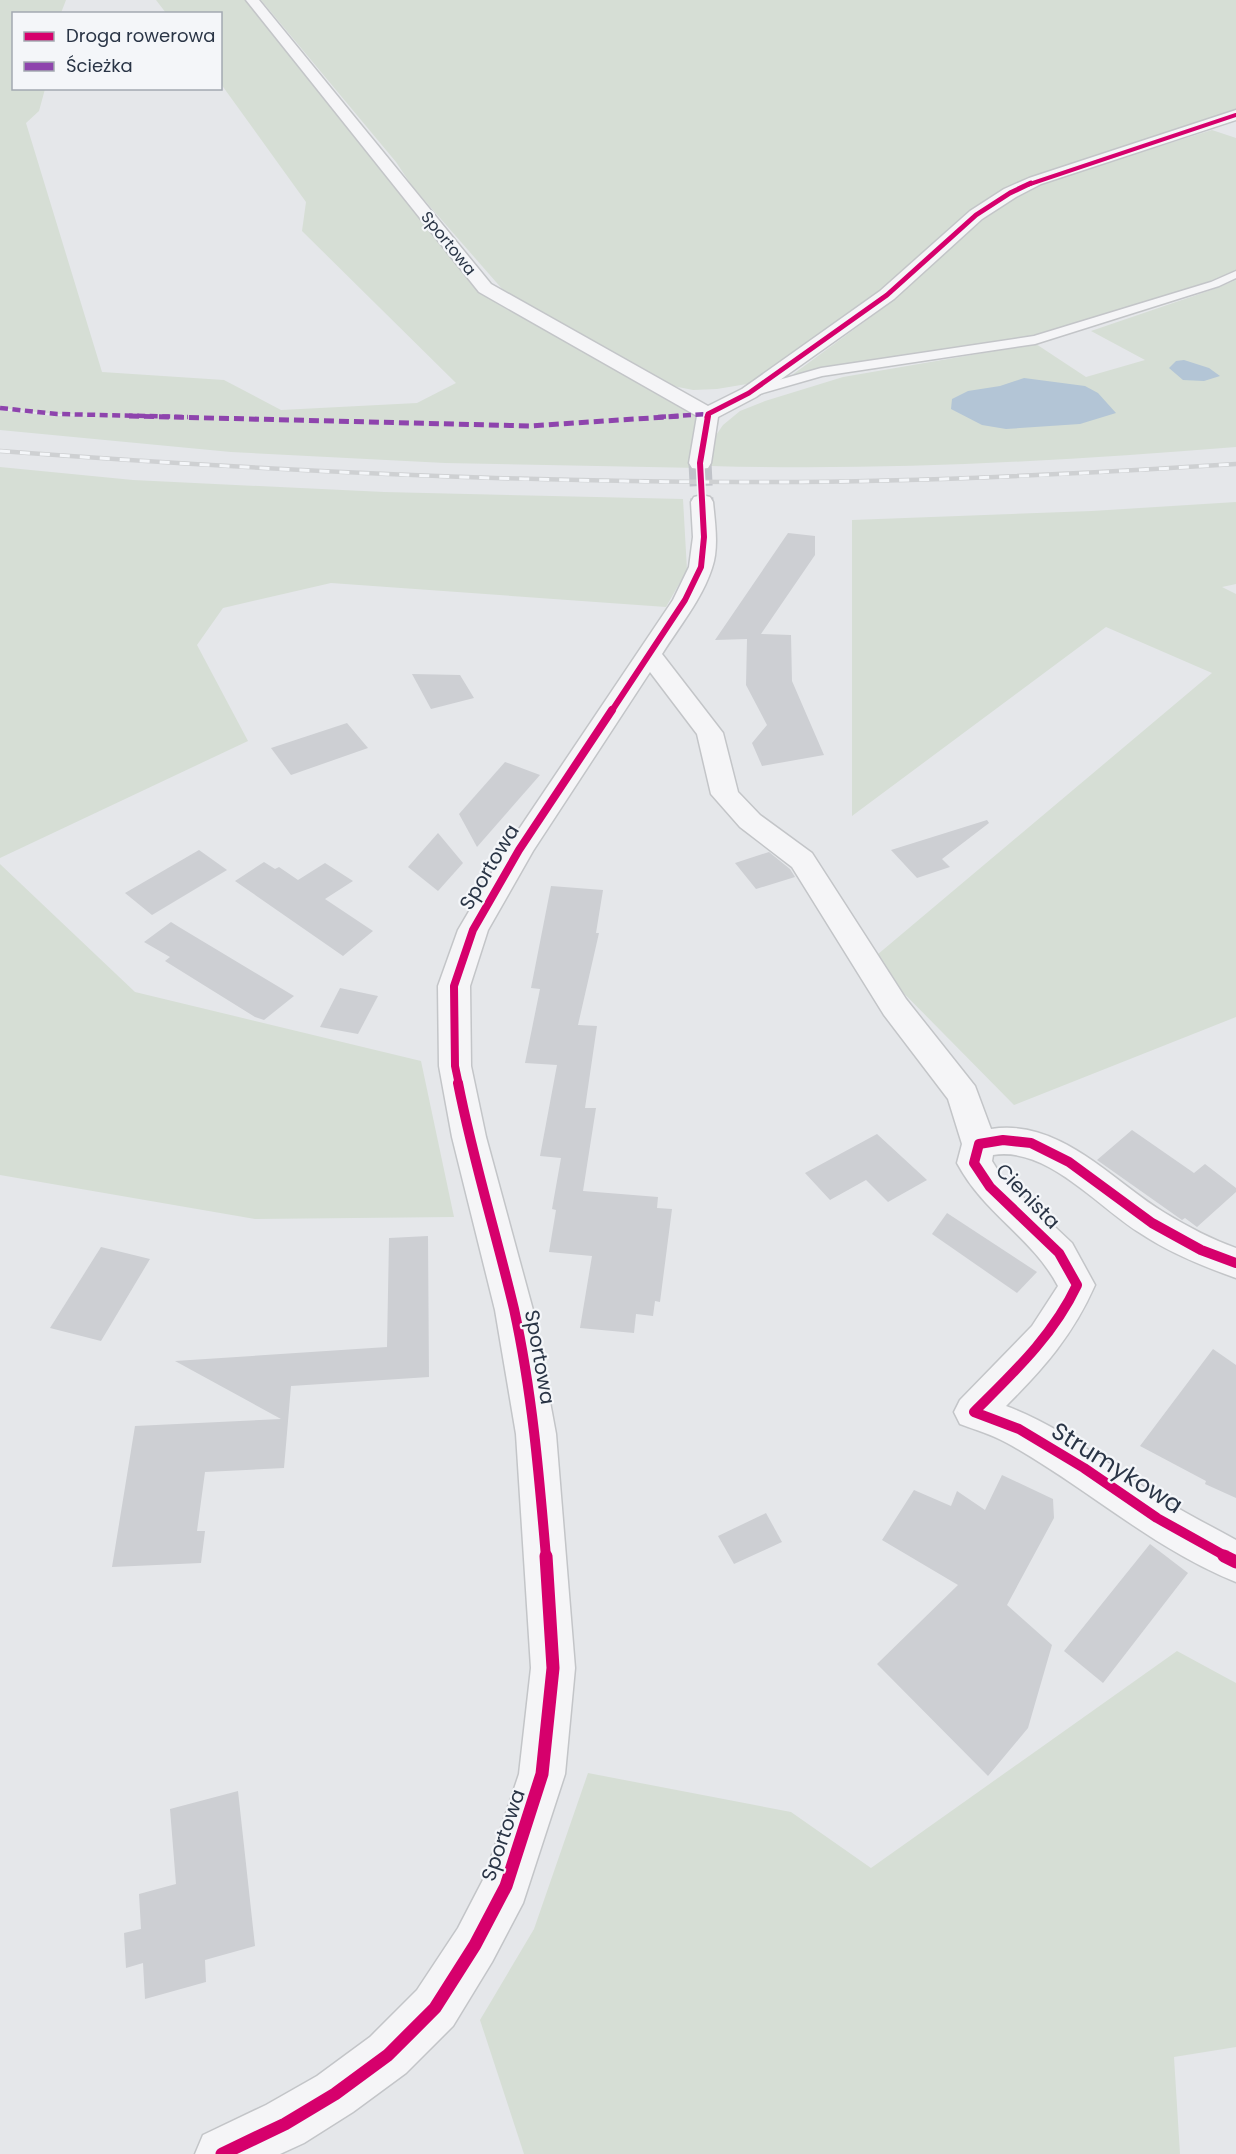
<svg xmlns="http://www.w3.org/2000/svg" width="1236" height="2154" viewBox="0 0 1236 2154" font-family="Poppins,sans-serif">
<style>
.green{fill:#d6ded5}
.water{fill:#b3c5d6}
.building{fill:#cdcfd3}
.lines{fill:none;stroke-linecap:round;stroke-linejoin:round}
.minor-tunnel{stroke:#c0c3c9;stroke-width:23;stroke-dasharray:23 12;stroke-linecap:butt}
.service-casing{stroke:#c3c5c8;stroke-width:3}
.minor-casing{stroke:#c3c5c8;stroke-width:3}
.service{fill:#f5f5f7;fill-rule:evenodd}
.minor{fill:#f5f5f7;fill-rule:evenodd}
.rail-casing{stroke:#ced0d2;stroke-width:4.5}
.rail{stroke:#f4f6f9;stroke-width:3;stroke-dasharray:10;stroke-linecap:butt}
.quiet-far1{stroke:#8e44ad;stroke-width:4.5;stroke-dasharray:8 4.5;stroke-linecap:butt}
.quiet{stroke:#8e44ad;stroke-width:5;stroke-dasharray:10 5;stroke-linecap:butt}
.cycleway-far5-casing{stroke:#f4f6f9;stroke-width:5}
.cycleway-far4-casing{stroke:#f4f6f9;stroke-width:8}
.cycleway-far3-casing{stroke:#f4f6f9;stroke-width:9}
.cycleway-far2-casing{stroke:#f4f6f9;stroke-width:11}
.cycleway-far1-casing{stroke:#f4f6f9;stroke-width:14}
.cycleway-casing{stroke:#f4f6f9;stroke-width:16}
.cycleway-far5{stroke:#d6006c;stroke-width:4}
.cycleway-far4{stroke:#d6006c;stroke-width:5}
.cycleway-far3{stroke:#d6006c;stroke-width:6}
.cycleway-far2{stroke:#d6006c;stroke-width:8}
.cycleway-far1{stroke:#d6006c;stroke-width:10}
.cycleway{stroke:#d6006c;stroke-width:13}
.labels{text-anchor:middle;stroke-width:4.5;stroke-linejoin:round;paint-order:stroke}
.far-street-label{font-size:16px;fill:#2a3546;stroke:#f4f6f9}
.street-label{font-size:20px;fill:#2a3546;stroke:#f4f6f9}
.near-street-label{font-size:24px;fill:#2a3546;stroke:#f4f6f9}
</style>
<rect width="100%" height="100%" fill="#e5e7ea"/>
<g class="green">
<polygon points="0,0 66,0 61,13 14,14 14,88 45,89 39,111 26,123 102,372 224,380 281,410 417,403 456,383 302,231 306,202 221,84 220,14 166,13 156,0 247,0 485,288 708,414 700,468 445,463 231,452 0,430 0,410 54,416 104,415 57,414 0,408"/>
<polygon points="261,0 1236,0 1236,112 1013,187 964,216 878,296 759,382 717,389 693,390 673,386 503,290 412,186 396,162"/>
<polygon points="1212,130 1236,138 1236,270 1211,281 1046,333 792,375 879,311 992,212 1028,190 1084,170"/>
<path d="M1236,280v167c-175,14 -350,24 -525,19l3,-28 9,-13 17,-14 25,-10 78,-24 193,-33 50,33 59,-17 -54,-29 126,-43z"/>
<polygon points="0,467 133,480 384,492 683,499 687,570 666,607 331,583 223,608 197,645 248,741 0,858"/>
<polygon points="1236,502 1236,584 1222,587 1236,594 1236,1017 1014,1105 871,960 1212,673 1106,627 852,816 852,520 1092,511"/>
<polygon points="0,864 135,992 421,1061 454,1217 255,1219 0,1175"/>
<polygon points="1177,1651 1236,1683 1236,2047 1174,2057 1180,2154 524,2154 480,2020 534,1929 588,1773 791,1812 871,1868"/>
</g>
<g class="water">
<polygon points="1184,360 1209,368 1220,376 1204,381 1183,380 1169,368 1176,361"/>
<polygon points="1024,378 1085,386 1098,393 1116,413 1080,424 1006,429 982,425 951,409 952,399 968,391 1000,386"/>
</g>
<g class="building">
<polygon points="788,533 815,536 815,555 761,634 791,635 792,681 824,755 762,766 752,743 767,725 746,685 747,639 715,640"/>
<polygon points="412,674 460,675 474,698 431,709"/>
<polygon points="347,723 368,748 291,775 271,748"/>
<polygon points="505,762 540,775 477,847 459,814"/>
<polygon points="987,820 989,823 942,859 950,867 917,878 891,850"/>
<polygon points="438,833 463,863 438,891 408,867"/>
<polygon points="199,850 227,870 152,915 125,893"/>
<polygon points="769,852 790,869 795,877 756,889 735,863"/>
<polygon points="264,862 275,869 279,867 298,880 325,863 353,881 325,899 373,931 343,956 235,881"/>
<polygon points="551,886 603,890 596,933 599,933 578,1025 597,1026 585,1108 596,1108 583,1191 658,1197 657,1208 672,1209 660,1302 655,1301 653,1316 636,1314 634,1333 580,1328 592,1256 549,1252 556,1210 552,1209 561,1158 540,1156 557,1065 525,1063 540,989 531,988"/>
<polygon points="171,922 179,927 294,996 264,1020 255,1017 165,961 170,957 144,942"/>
<polygon points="340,988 378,996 358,1034 320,1027"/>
<polygon points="1132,1130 1194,1173 1205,1164 1236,1188 1236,1192 1197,1227 1185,1218 1182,1220 1097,1160"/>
<polygon points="877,1134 927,1180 888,1202 866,1180 830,1200 805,1173"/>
<polygon points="947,1213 1037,1272 1017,1293 932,1234"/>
<polygon points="428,1236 429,1377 291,1386 284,1468 205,1472 197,1531 205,1531 201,1563 112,1567 135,1426 281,1419 175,1361 387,1347 389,1238"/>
<polygon points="101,1247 150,1259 101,1341 50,1328"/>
<polygon points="1213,1349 1236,1365 1236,1498 1205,1484 1206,1481 1140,1446"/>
<polygon points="1002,1475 1053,1499 1054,1518 1007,1605 1052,1645 1028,1728 988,1776 877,1664 958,1585 882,1540 914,1490 951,1506 957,1491 985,1510"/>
<polygon points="766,1513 782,1542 734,1564 718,1536"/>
<polygon points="1150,1544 1188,1573 1103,1683 1064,1651"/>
<polygon points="238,1791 255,1946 205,1960 206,1982 145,1999 143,1963 126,1968 124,1933 141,1929 139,1894 176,1884 170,1809"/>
</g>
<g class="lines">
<polyline class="minor-tunnel" points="700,463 702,502"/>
<g class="service-casing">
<polygon id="service" points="1236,271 1236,278 1219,286 1035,344 822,376 749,397 743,393 744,390 821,368 1034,336 1211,282"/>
</g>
<g class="minor-casing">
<g id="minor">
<polygon points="246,0 259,0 491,284 708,406 742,389 880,291 970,211 1004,189 1029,178 1236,110 1236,120 1041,184 1016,197 982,219 894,299 756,397 718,417 711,463 708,468 700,469 692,468 689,463 697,416 479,292"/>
<path d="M702,495l8,2 3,5c2,21 6,46 -1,66 -10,31 -33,59 -50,86l61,79 15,59 22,23 52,38 94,146 69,87 16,43c69,-11 121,52 174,84 23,14 46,26 71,35v30c-34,-12 -66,-25 -96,-45 -42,-26 -93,-87 -147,-78l-1,6 10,16 70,66 23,42c-22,50 -51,83 -89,121 61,23 110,65 165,98 21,13 44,24 65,36v42c-83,-33 -151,-96 -229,-139 -14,-8 -31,-13 -47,-19l-6,-12 6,-12 72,-74 26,-40c-26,-49 -74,-72 -101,-123l5,-19 -14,-45 -64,-84 -92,-148 -52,-40 -29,-33 -14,-60 -47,-62 -117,179 -45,79 -18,56 1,80 15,71 47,173 23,124 19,234 -10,106 -42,129 -31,59 -39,64 -47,47 -53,39 -49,31 -24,11h-85l8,-19 63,-30 51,-29 53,-39 47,-47 41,-62 27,-52 34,-102 12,-106 -15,-234 -21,-124 -43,-173 -13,-71 -1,-80 20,-56 47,-80 168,-250 16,-33 4,-30 -2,-35 3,-5z"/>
</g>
</g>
<use href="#service" class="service"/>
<use href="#minor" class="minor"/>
<g class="rail-casing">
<path id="rail" d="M0,451c256,19 513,32 770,31 156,0 311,-8 466,-18"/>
</g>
<use href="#rail" class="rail"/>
<g class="quiet-far1">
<polyline points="0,408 57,414 188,417"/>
<polyline points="658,417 708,414"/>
</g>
<polyline class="quiet" points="129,416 529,426 681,416"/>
<g class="cycleway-far5-casing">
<polyline id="cycleway-far5" points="1027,185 1236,115"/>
</g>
<g class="cycleway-far4-casing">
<polyline id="cycleway-far4" points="707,417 708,414 749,393 887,295 976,215 1010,193 1031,183"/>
</g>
<g class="cycleway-far3-casing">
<polyline id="cycleway-far3" points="611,712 685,600 701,567 704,537 700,463 708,416"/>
</g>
<g class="cycleway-far2-casing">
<polyline id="cycleway-far2" points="459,1085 455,1066 454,986 473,930 519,850 612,710"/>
</g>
<g class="cycleway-far1-casing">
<g id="cycleway-far1">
<path d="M458,1083c15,77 38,150 56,226 18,82 25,165 32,248"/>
<path d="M1227,1557l-70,-39 -73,-50 -65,-39 -45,-17c39,-39 79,-76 103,-127l-18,-32 -69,-66 -16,-24 5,-19 24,-4 28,3 38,19 83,61 49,27 35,13"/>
</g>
</g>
<g class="cycleway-casing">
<g id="cycleway">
<polyline points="1224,1556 1236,1562"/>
<polyline points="222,2154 285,2124 335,2094 388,2055 435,2008 475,1945 506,1886 542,1774 553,1668 546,1556"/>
</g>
</g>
<use href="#cycleway-far5" class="cycleway-far5"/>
<use href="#cycleway-far4" class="cycleway-far4"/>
<use href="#cycleway-far3" class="cycleway-far3"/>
<use href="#cycleway-far2" class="cycleway-far2"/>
<use href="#cycleway-far1" class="cycleway-far1"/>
<use href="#cycleway" class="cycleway"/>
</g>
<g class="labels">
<g class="far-street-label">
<text transform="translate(449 243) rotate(51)" y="6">Sportowa</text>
</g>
<g class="street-label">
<text transform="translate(489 867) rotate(-59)" y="7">Sportowa</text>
<text transform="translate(1028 1196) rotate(46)" y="7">Cienista</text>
<text transform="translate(540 1357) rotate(80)" y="7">Sportowa</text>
<text transform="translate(503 1835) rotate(-71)" y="7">Sportowa</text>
</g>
<g class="near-street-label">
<text transform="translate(1117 1468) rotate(32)" y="8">Strumykowa</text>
</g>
</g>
<rect x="12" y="12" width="210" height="78" fill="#f4f6f9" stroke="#a3a9b1" stroke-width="1.5"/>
<rect x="24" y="32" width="30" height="9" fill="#d6006c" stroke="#a3a9b1" stroke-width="1.5"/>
<text x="66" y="42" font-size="18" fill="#2a3546">Droga rowerowa</text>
<rect x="24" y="62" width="30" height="9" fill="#8e44ad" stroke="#a3a9b1" stroke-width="1.5"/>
<text x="66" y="72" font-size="18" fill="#2a3546">Ścieżka</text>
</svg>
